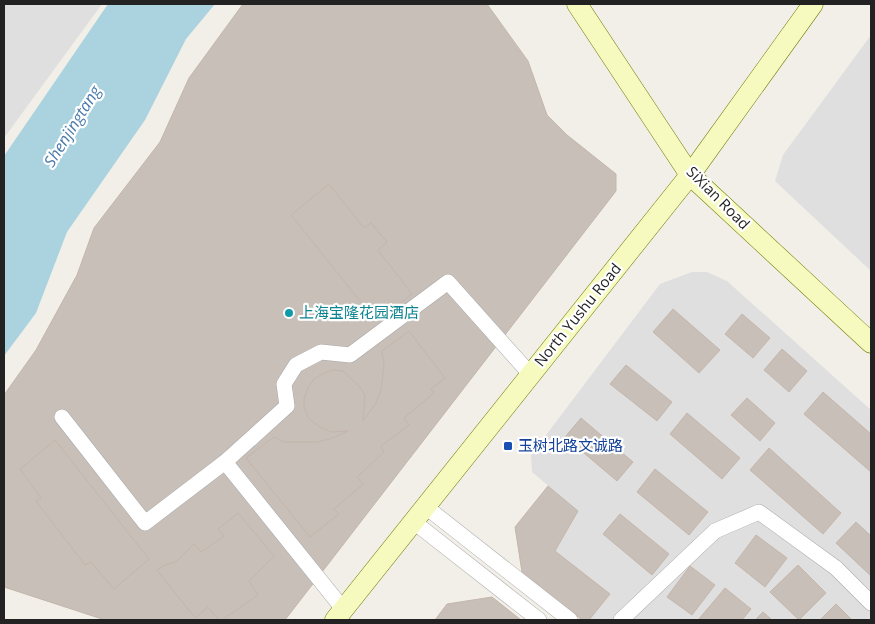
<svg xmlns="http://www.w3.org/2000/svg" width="875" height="624" viewBox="0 0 875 624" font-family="'Open Sans','Noto Sans SC',sans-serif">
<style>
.residential{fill:#e0dfdf}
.water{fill:#aad3df}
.building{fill:#c7bfb8;stroke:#c4b6ab}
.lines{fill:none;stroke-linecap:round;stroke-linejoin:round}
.minor-casing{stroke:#a9a9a9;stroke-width:16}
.secondary-casing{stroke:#707d05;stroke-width:21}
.minor{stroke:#fff;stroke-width:15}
.secondary{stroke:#f7fabf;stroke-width:20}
.culture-dot{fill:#0f9aa8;stroke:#fff;stroke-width:2}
.transit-dot{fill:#1a4fb4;stroke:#fff;stroke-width:2}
.labels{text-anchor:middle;stroke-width:4.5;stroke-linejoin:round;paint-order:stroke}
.street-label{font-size:15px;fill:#222;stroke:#fff}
.culture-label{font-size:15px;fill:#0d838f;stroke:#fff;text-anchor:start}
.transit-label{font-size:15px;fill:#164399;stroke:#fff;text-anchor:start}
.water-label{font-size:16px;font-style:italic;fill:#4a7aab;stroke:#fff}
</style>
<rect width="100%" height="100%" fill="#f2efe9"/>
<g class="residential">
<polygon points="4,4 102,4 4,138"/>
<polygon points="871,35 871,271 775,181 783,155"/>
<polygon points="692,272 707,272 727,281 871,410 871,620 589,620 610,594 555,551 578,511 532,472 531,455 660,284"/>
</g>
<polygon class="water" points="108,4 215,4 186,39 145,120 67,232 36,313 4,356 4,156"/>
<g class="building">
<polygon points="243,4 487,4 528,61 547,115 567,135 616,174 616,191 285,620 105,620 4,587 4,395 36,350 77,275 94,228 160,142 189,78"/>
<polygon points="329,184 364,228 371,223 387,242 378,250 412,294 376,321 291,215"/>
<polygon points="673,309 720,350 699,373 653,332"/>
<polygon points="742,314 770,338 753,358 725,334"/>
<polygon points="409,331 445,378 431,389 434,393 404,418 409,425 381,446 384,452 357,477 363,484 334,509 339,514 310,537 246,458 274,437 284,442 317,442 330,439 348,431 332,432 320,427 309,419 304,408 304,398 308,388 314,379 322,374 333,370 343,371 359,386 365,395 363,421 376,403 381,390 384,365 382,351"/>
<polygon points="782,349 807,371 789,392 764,370"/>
<polygon points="626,365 672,402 657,421 610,384"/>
<polygon points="823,392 871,434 871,472 804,414"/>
<polygon points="747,398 775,423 760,441 731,415"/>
<polygon points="687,413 740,458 722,479 670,434"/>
<polygon points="581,418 633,462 617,481 565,437"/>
<polygon points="55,440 149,559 114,589 91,562 85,565 36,501 41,498 20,469"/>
<polygon points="769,448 841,513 823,534 750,470"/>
<polygon points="655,469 708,512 689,535 637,492"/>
<polygon points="548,486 578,511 555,551 610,594 589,620 582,620 522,572 515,527"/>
<polygon points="238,513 274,556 249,581 258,595 222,620 219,620 208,607 195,618 157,570 163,566 177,561 194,544 201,552 224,536 218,529"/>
<polygon points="620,514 669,554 652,575 603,534"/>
<polygon points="856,522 871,536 871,576 836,543"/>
<polygon points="756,535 787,558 765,587 735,563"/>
<polygon points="798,565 826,593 799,620 770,592"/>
<polygon points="690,566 715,585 692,615 667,597"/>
<polygon points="725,588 751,609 742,620 698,620"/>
<polygon points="492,597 521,620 435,620 447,604"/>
<polygon points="836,604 852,620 820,620"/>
<polygon points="763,612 772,620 755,620"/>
</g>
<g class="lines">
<g class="minor-casing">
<g id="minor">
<polyline points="62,417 145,523 225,462 287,406 284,384 296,365 321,352 350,355 448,282 531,375"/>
<polyline points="225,462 344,610"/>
<polyline points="426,507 570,620"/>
<polyline points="414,522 539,620"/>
<polyline points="621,620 715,531 759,512 836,568 871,603"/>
</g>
</g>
<g class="secondary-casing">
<g id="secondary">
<polyline points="577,4 690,175 871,343"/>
<polyline points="335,620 690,175 813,4"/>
</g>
</g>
<use href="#minor" class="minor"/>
<use href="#secondary" class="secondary"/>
</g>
<circle class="culture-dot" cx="289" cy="313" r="5"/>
<rect class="transit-dot" x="503" y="441" width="10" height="10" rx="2.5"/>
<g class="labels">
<g class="street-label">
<text transform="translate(718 198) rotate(45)" y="5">SiXian Road</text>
<text transform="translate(578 315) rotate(-51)" y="5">North Yushu Road</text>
</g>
<g class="culture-label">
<text x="299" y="318">上海宝隆花园酒店</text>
</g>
<g class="transit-label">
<text x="518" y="451">玉树北路文诚路</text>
</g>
<g class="water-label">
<text transform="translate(72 126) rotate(-58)" y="6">Shenjingtang</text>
</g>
</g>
<rect width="875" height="624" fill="none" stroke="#222222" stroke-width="10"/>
</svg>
